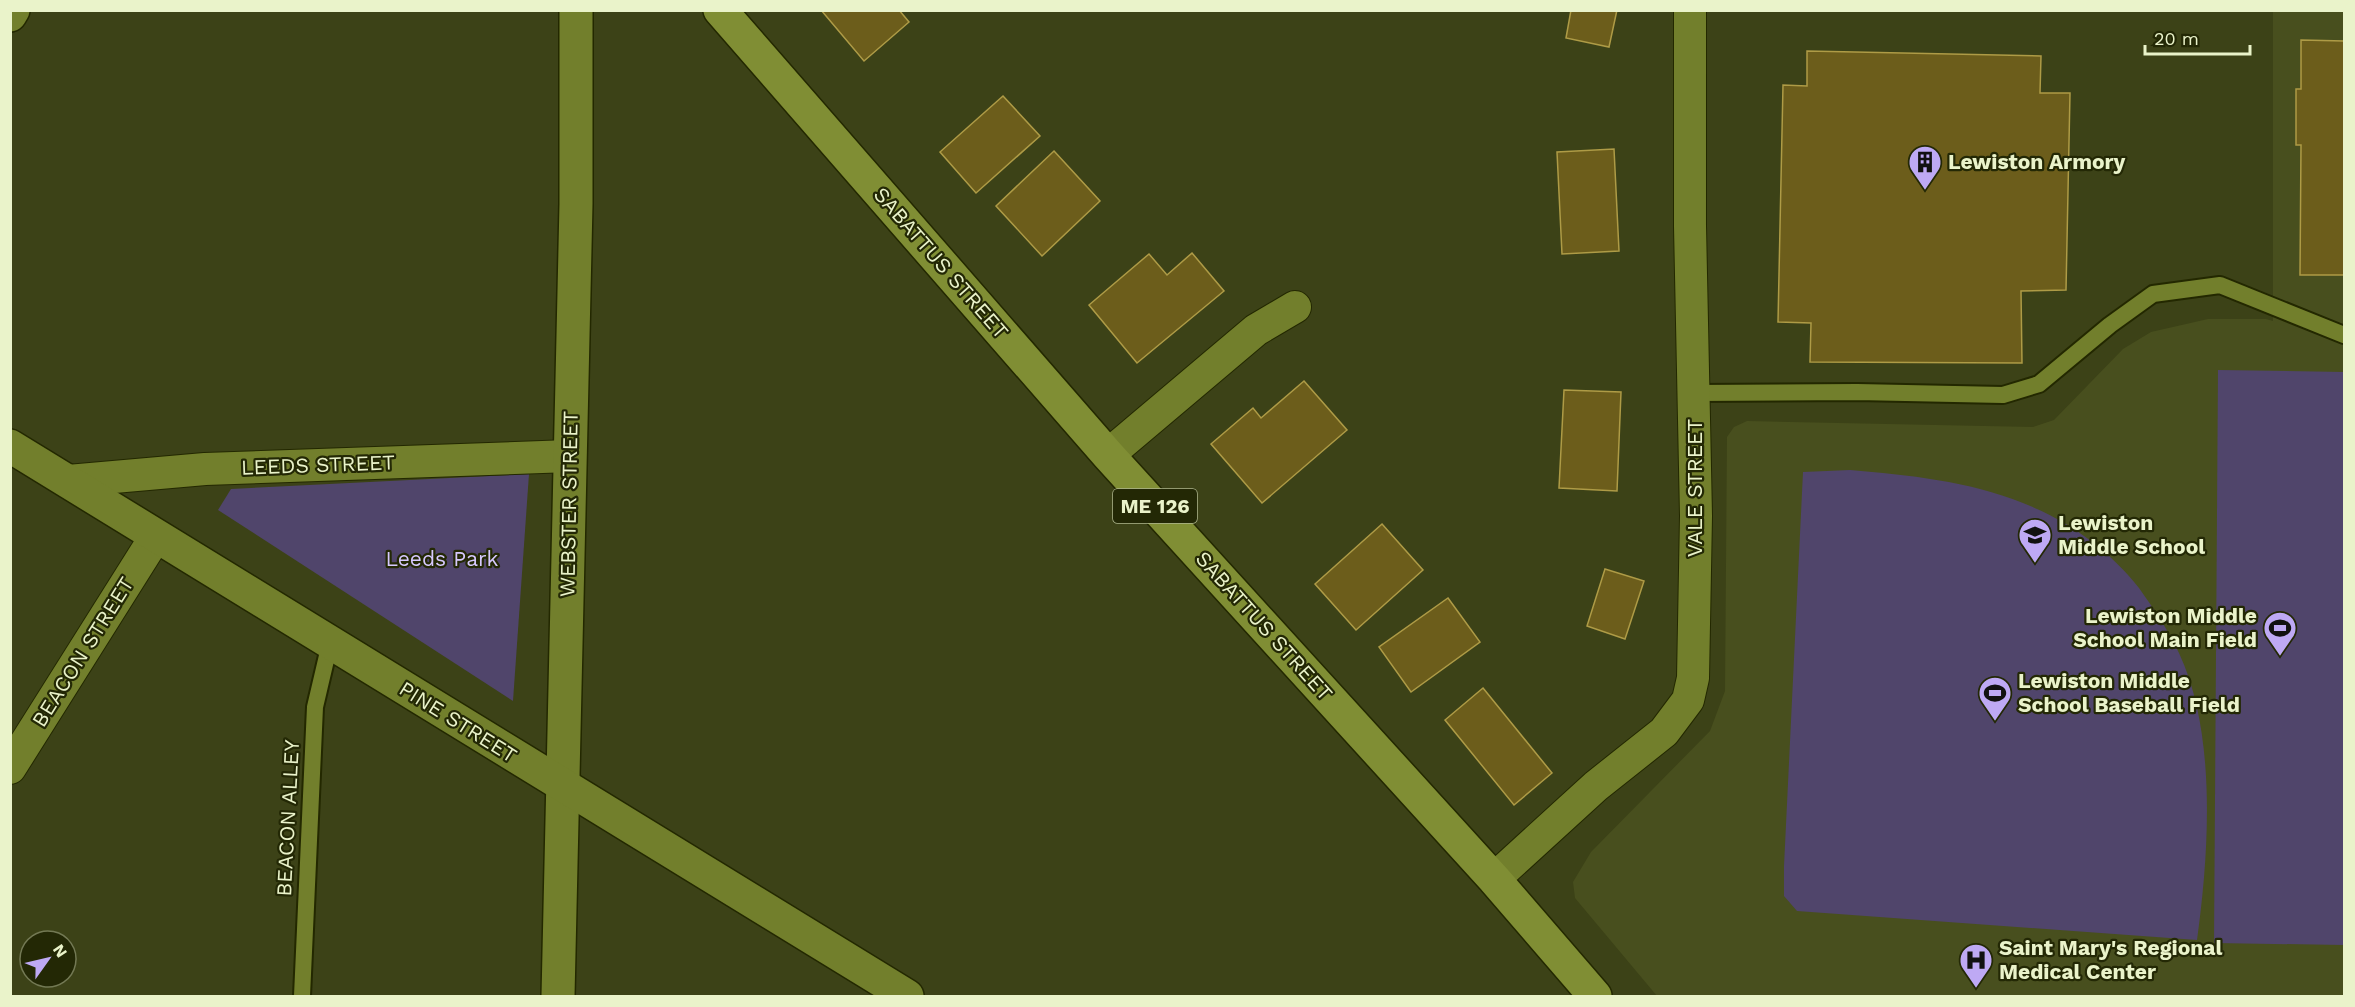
<svg xmlns="http://www.w3.org/2000/svg" width="2355" height="1007" viewBox="0 0 2355 1007" font-family="'Work Sans',sans-serif">
<style>
.built{fill:#484f1e}
.green{fill:#50456b}
.building{fill:#6c5d1b;stroke:#ae9b46;stroke-width:1.5}
.lines{fill:none;stroke-linecap:round;stroke-linejoin:round}
.service-casing{stroke:#232800;stroke-width:20}
.minor-casing{stroke:#232800;stroke-width:34}
.tertiary-casing{stroke:#232800;stroke-width:36}
.secondary-casing{stroke:#232800;stroke-width:36}
.primary-casing{stroke:#232800;stroke-width:36}
.service{stroke:#727f2c;stroke-width:16}
.minor{stroke:#727f2c;stroke-width:32}
.tertiary{stroke:#727f2c;stroke-width:33}
.secondary{stroke:#727f2c;stroke-width:33}
.primary{stroke:#808e34;stroke-width:33}
.labels{text-anchor:middle;stroke-width:4.5;stroke-linejoin:round;paint-order:stroke}
.shield{fill:#232805;stroke:#aeb68f;stroke-width:1.5}
.shield-label{font-size:20px;font-weight:bold;fill:#eaf3ca}
.poi-label{font-size:21px;font-weight:bold;fill:#eaf3ca;stroke:#232805;text-anchor:start}
.street-label{font-size:21px;fill:#eaf3ca;stroke:#232805}
.park-label{font-size:21px;fill:#d7c9ff;stroke:#232805}
</style>
<rect width="100%" height="100%" fill="#3c4217"/>
<polygon class="built" points="2273,11 2344,11 2344,996 1657,996 1575,898 1573,882 1591,852 1710,731 1725,691 1727,437 1734,427 1747,421 2033,427 2054,420 2123,349 2151,332 2208,319 2266,319 2273,321"/>
<g class="green">
<polygon points="2218,370 2344,372 2344,945 2214,943"/>
<path d="M1850,470c59,5 118,11 173,33 46,18 86,47 116,85 15,21 29,42 40,65 38,81 30,201 18,287l-400,-29 -13,-15v-30l19,-394z"/>
<polygon points="529,474 513,701 218,510 231,489"/>
</g>
<g class="building">
<polygon points="821,10 899,10 909,22 864,61"/>
<polygon points="1571,10 1617,10 1609,47 1566,38"/>
<polygon points="2301,40 2344,41 2344,275 2300,275 2301,145 2296,145 2296,89 2301,89"/>
<polygon points="1807,51 2041,56 2040,93 2070,93 2066,290 2021,291 2022,363 1810,362 1811,323 1778,322 1783,85 1807,86"/>
<polygon points="1003,96 1040,136 976,193 940,152"/>
<polygon points="1614,149 1619,251 1562,254 1557,152"/>
<polygon points="1054,151 1100,201 1042,256 996,206"/>
<polygon points="1192,253 1224,291 1137,363 1089,305 1149,254 1167,275"/>
<polygon points="1304,381 1347,430 1262,503 1211,444 1253,408 1261,418"/>
<polygon points="1564,390 1621,392 1617,491 1559,488"/>
<polygon points="1382,524 1423,570 1356,630 1315,584"/>
<polygon points="1605,569 1644,581 1625,639 1587,626"/>
<polygon points="1448,598 1480,642 1411,692 1379,647"/>
<polygon points="1483,688 1552,773 1514,805 1445,720"/>
</g>
<g class="lines">
<g class="service-casing">
<g id="service">
<polyline points="1694,393 1857,392 2003,395 2039,384 2110,325 2153,294 2220,285 2344,335"/>
<polyline points="302,996 315,707 330,643"/>
</g>
</g>
<g class="minor-casing">
<g id="minor">
<polyline points="1108,455 1256,330 1295,307"/>
<polyline points="68,481 205,469 570,456"/>
<polyline points="10,768 156,536"/>
<polyline points="1494,879 1596,786 1664,732 1688,700 1693,678 1696,516 1690,226 1690,10"/>
</g>
</g>
<g class="tertiary-casing">
<g id="tertiary">
<polyline points="10,15 13,10"/>
<polyline points="558,996 576,204 576,10"/>
</g>
</g>
<g class="secondary-casing">
<polyline id="secondary" points="10,446 907,996"/>
</g>
<g class="primary-casing">
<polyline id="primary" points="720,10 1108,455 1494,879 1595,996"/>
</g>
<use href="#service" class="service"/>
<use href="#minor" class="minor"/>
<use href="#tertiary" class="tertiary"/>
<use href="#secondary" class="secondary"/>
<use href="#primary" class="primary"/>
</g>
<defs>
<g id="building-pin" transform="scale(1.725)"><path d="M0 17L-7.5 6A9.5 9.5 0 1 1 7.5 6Z" fill="#bea9f4" stroke="#232805"/><path d="M-4-6H4V6H1V3H-1V6H-4ZM-2.5-4.3h1.7v1.8h-1.7ZM.8-4.3h1.7v1.8H.8ZM-2.5-1h1.7V.8h-1.7ZM.8-1h1.7V.8H.8Z" fill="#111"/></g>
<g id="school-pin" transform="scale(1.725)"><path d="M0 17L-7.5 6A9.5 9.5 0 1 1 7.5 6Z" fill="#bea9f4" stroke="#232805"/><path d="M0-5L7-2L0 1L-7-2ZM-4 1L0 2.5L4 1V4Q0 6-4 4Z" fill="#111"/></g>
<g id="stadium-pin" transform="scale(1.725)"><path d="M0 17L-7.5 6A9.5 9.5 0 1 1 7.5 6Z" fill="#bea9f4" stroke="#232805"/><path d="M0-5a6.5 5 0 1 0 0 10a6.5 5 0 1 0 0-10ZM-3.5-1.8h7v3.6h-7Z" fill="#111"/></g>
<g id="hospital-pin" transform="scale(1.725)"><path d="M0 17L-7.5 6A9.5 9.5 0 1 1 7.5 6Z" fill="#bea9f4" stroke="#232805"/><path d="M-5-5h3v3.5h4V-5h3V5h-3V1.5h-4V5h-3Z" fill="#111"/></g>
</defs>
<g fill-rule="evenodd">
<use href="#building-pin" x="1925" y="162"/>
<use href="#school-pin" x="2035" y="535"/>
<use href="#stadium-pin" x="2280" y="628"/>
<use href="#stadium-pin" x="1995" y="693"/>
<use href="#hospital-pin" x="1976" y="960"/>
</g>
<g class="labels">
<rect class="shield" x="1113" y="489" width="84" height="34" rx="4.5"/>
<g class="shield-label">
<text x="1155" y="513">ME 126</text>
</g>
<g class="poi-label">
<text x="1948" y="169">Lewiston Armory</text>
<text x="2058" y="530">Lewiston<tspan x="2058" dy="24">Middle School</tspan></text>
<text x="2257" y="623" text-anchor="end">Lewiston Middle<tspan x="2257" dy="24">School Main Field</tspan></text>
<text x="2018" y="688">Lewiston Middle<tspan x="2018" dy="24">School Baseball Field</tspan></text>
<text x="1999" y="955">Saint Mary's Regional<tspan x="1999" dy="24">Medical Center</tspan></text>
</g>
<g class="street-label">
<text transform="translate(941 263) rotate(49)" y="7">SABATTUS STREET</text>
<text transform="translate(318 465) rotate(-2)" y="7">LEEDS STREET</text>
<text transform="translate(1695 488) rotate(-90)" y="7">VALE STREET</text>
<text transform="translate(569 504) rotate(-89)" y="7">WEBSTER STREET</text>
<text transform="translate(1264 626) rotate(48)" y="7">SABATTUS STREET</text>
<text transform="translate(83 652) rotate(-58)" y="7">BEACON STREET</text>
<text transform="translate(458 722) rotate(32)" y="7">PINE STREET</text>
<text transform="translate(288 818) rotate(-87)" y="7">BEACON ALLEY</text>
</g>
<g class="park-label">
<text x="442" y="566">Leeds Park</text>
</g>
</g>
<rect width="2355" height="1007" fill="none" stroke="#eaf3ca" stroke-width="24"/>
<g transform="translate(48 959) rotate(56)"><circle r="28" fill="#232805" stroke="#737954" stroke-width="1.5"/>
<path d="M0-4.5L10 22L0 15L-10 22Z" fill="#bea9f4"/>
<text y="-9" font-size="16" font-weight="bold" text-anchor="middle" fill="#eaf3ca">N</text>
</g>
<path d="M2145 45v9h105v-9" fill="none" stroke="#eaf3ca" stroke-width="3"/>
<text x="2154" y="45" font-size="18" fill="#eaf3ca" stroke="#232805" stroke-width="4.5" paint-order="stroke">20 m</text>
</svg>
